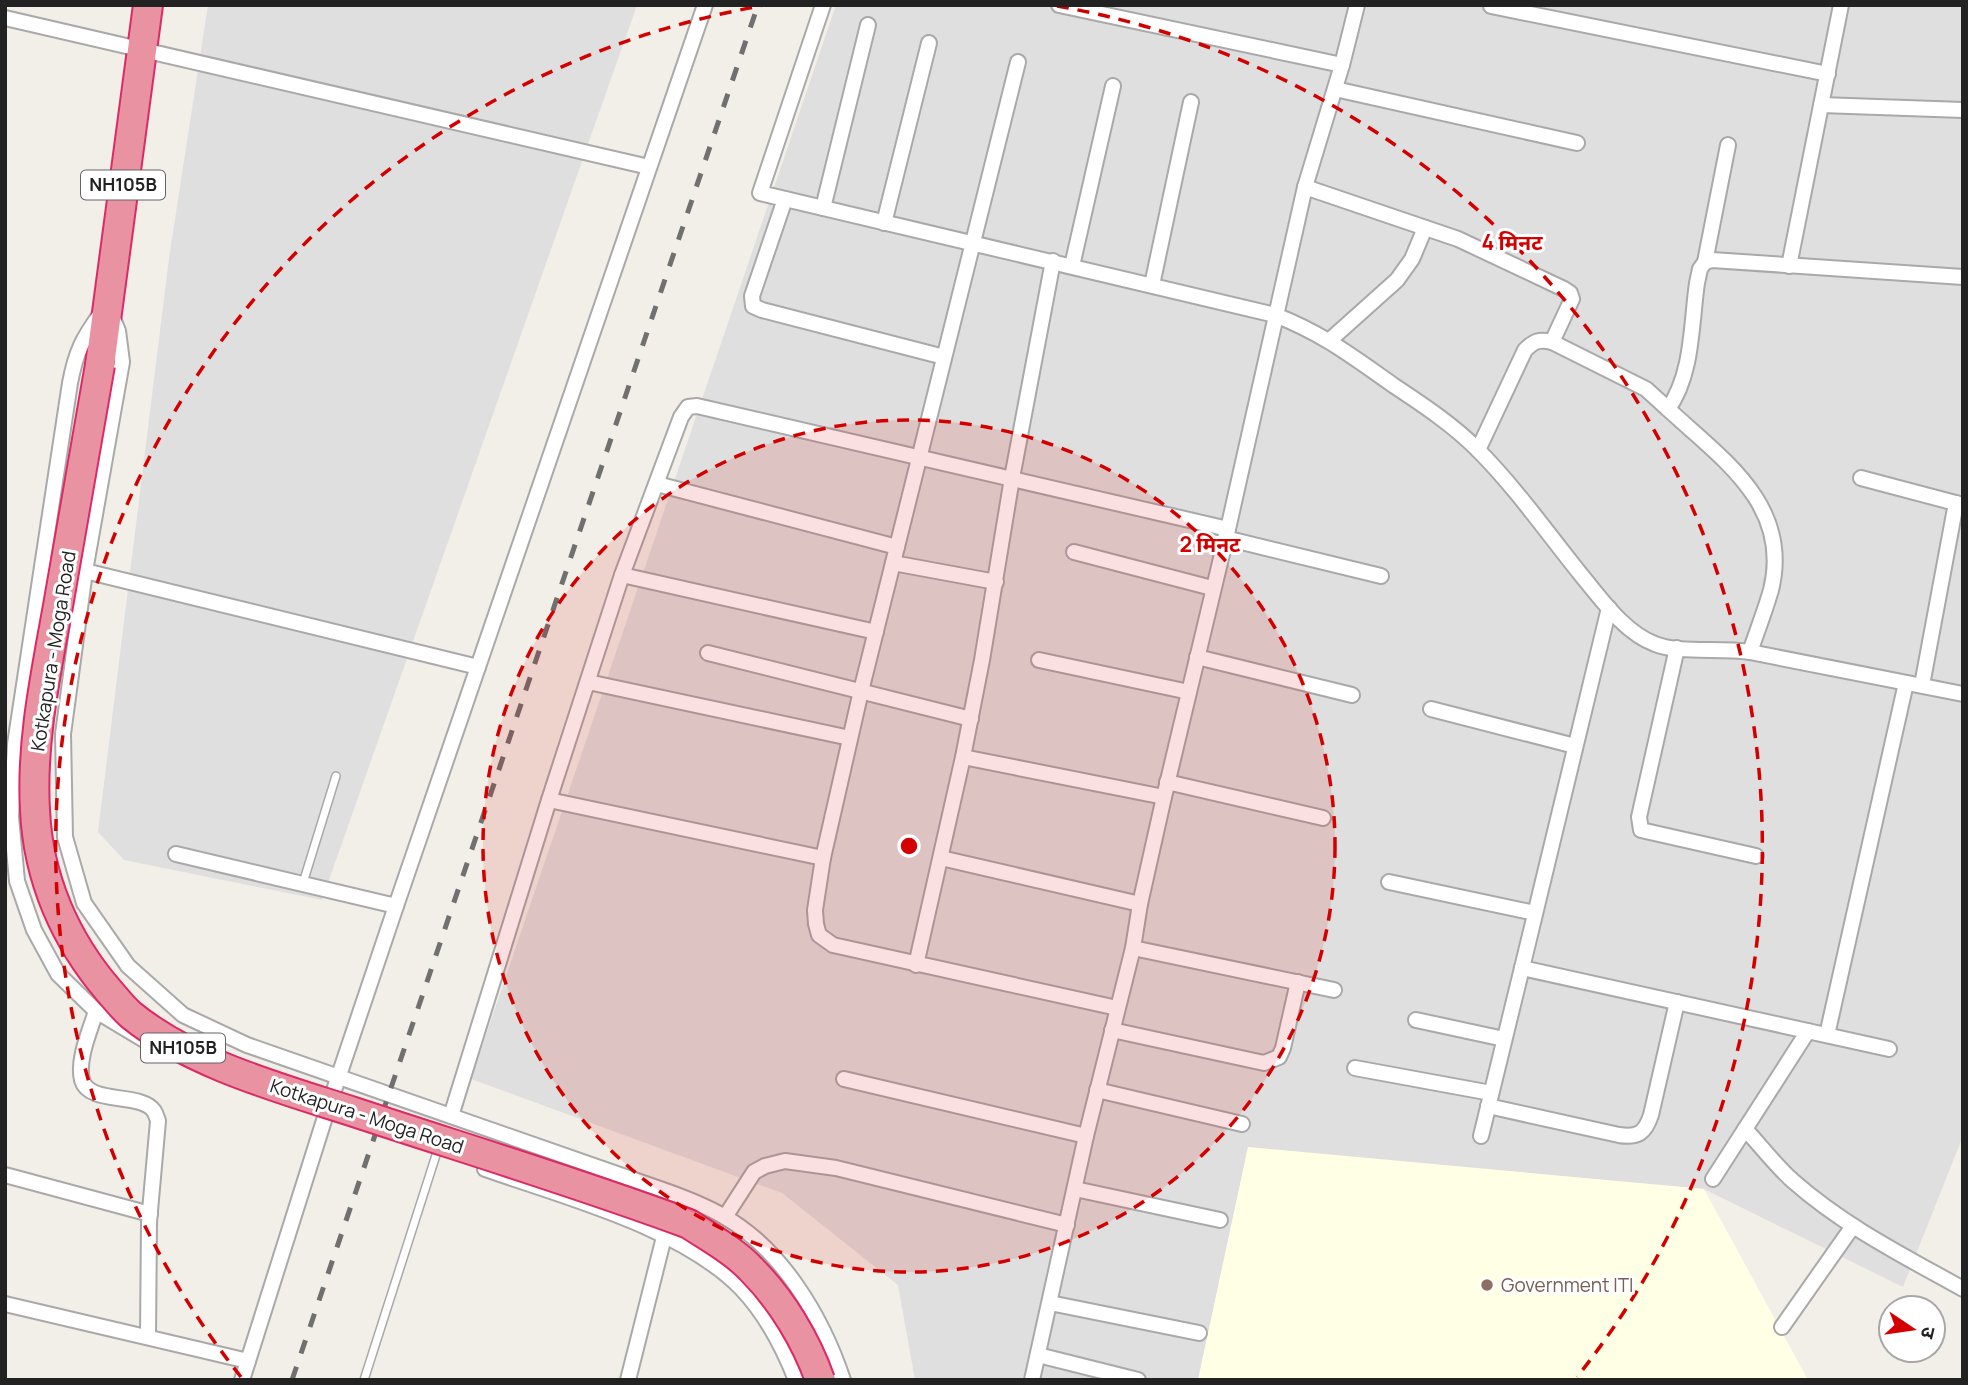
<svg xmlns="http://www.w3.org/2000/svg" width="1968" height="1385" viewBox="0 0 1968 1385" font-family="Manrope,'Noto Sans Devanagari',sans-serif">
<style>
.residential{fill:#e0dfdf}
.education{fill:#ffffe5}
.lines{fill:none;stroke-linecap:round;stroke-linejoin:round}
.lane-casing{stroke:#a9a9a9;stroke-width:10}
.street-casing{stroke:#a9a9a9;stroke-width:18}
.highway-casing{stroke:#dc2a67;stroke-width:32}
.lane{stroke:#fff;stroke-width:7}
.street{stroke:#fff;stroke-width:14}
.highway{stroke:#e892a2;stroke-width:28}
.rail{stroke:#707070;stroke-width:5;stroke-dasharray:14 14;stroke-linecap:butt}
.highway-bridge-casing{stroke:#dc2a67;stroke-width:32;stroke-linecap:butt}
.highway-bridge{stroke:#e892a2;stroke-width:28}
.ring{fill:none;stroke:#d40000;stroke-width:3.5;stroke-dasharray:12 9}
.education-dot{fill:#8d6e63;stroke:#fff;stroke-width:2.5}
.labels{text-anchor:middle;stroke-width:6;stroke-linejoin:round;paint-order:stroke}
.shield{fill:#fff;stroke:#646464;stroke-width:2}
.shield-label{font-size:18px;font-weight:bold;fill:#222}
.street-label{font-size:19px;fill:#222;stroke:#fff}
.education-label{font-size:19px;fill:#785e54;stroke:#fff;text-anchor:start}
.centre{fill:#d40000;stroke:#fff;stroke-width:3.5}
.ring-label{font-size:21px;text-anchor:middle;font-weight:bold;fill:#d40000;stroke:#fff;stroke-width:6;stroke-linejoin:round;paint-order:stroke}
</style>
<rect width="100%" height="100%" fill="#f2efe9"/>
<g class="residential">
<polygon points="208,5 637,5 322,900 124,860 98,832 169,258"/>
<polygon points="836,5 1963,5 1963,1136 1903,1287 1704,1189 1248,1148 1198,1380 915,1380 898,1285 782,1193 471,1079"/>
</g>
<polygon class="education" points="1248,1147 1704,1189 1808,1380 1198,1380"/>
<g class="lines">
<g class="lane-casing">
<g id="lane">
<polyline points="303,883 336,776"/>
<polyline points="364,1380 437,1152"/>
</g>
</g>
<g class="street-casing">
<g id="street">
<path d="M823,5l-63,188 515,122c47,18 78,42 118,70 30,20 59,39 84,64 39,39 71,85 105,127 20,24 43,57 73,68 24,10 66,3 95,8l213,42"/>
<polyline points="1059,5 1342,65"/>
<polyline points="1491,6 1828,74"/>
<polyline points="5,18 649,167"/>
<polyline points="1018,62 861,691 823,858 815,910 816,924 819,935 833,945 1117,1008"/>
<polyline points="1335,89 1577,143"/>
<polyline points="1821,105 1963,110"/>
<polyline points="1305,187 1458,239 1564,289 1570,293 1572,299 1552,342"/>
<polyline points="785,199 752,296 753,306 762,310 944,357"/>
<polyline points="823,208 868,25"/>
<polyline points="884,223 929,43"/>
<polyline points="1705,262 1728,145"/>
<polyline points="1072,266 1113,86"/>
<polyline points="1789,266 1841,5"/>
<polyline points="1152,285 1191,102"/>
<path d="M102,312c-19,26 -26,39 -32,71l-55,361 -4,73 6,64 17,49 24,44 38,37 50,30"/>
<path d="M112,316l6,15 4,31 -37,209 -22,163 2,103 19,66 44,63 55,49 64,30 416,145c20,7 41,15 60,26 59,33 99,101 120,164"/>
<polyline points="1330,340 1397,280 1412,259 1425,228"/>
<path d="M1668,409c54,50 124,96 103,181 -6,21 -14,41 -21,62"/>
<path d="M1478,450l47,-100c9,-9 14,-11 27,-8l94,47 22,20c25,-35 23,-85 29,-126l3,-14 5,-7 7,-2 251,17"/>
<polyline points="1861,478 1963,505"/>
<polyline points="657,484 897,547"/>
<polyline points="1225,538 1381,576"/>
<polyline points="1074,552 1212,588"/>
<polyline points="893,563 996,582"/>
<polyline points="85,571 478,667"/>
<polyline points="622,575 876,632"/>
<polyline points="1677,648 1639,817 1641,830 1756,856"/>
<polyline points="708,653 971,719"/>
<polyline points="1197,657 1352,695"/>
<polyline points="1039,660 1189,692"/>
<polyline points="588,682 850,738"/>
<polyline points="1922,685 1956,503"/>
<polyline points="1431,709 1575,746"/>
<polyline points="963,757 1164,797"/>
<polyline points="1167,782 1323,818"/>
<polyline points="549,800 823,858"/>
<polyline points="176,854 396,906"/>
<polyline points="941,858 1140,904"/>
<polyline points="1389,882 1535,913"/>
<polyline points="1133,948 1334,990"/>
<polyline points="916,965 963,757 982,660 1012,478 1053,261"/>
<polyline points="1522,968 1609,608"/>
<path d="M96,1011c-6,20 -19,48 -14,69 7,25 59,12 72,31 2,3 3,7 4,10l-9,101 -1,115"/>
<polyline points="1416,1020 1504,1039"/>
<polyline points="1112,1030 1264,1063 1279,1057 1283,1048 1298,982"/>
<polyline points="1827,1035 1906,683"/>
<polyline points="1355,1068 1491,1093"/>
<polyline points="844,1079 1086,1136"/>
<polyline points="1097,1090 1242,1124"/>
<path d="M1488,1106l131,29c19,3 26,-2 32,-20l26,-113"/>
<polyline points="451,1116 549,800 622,575 681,417 688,407 697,406 1228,529"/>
<path d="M1745,1129c16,17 31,37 48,52 51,45 111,75 170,108"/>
<polyline points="1481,1136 1522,968 1889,1049"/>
<path d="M485,1169c80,28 196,58 256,119 25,26 42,59 55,92"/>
<polyline points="5,1175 150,1214"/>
<polyline points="1713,1179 1808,1031"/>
<polyline points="1075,1189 1220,1220"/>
<polyline points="725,1217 754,1172 765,1166 785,1161 836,1168 1067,1225"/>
<polyline points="1050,1303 1199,1333"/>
<polyline points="5,1304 248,1361"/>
<polyline points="1782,1327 1853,1226"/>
<polyline points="1038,1355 1138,1380"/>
<polyline points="242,1380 326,1114 396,906 705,5"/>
<polyline points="628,1380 664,1237"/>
<polyline points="1032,1380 1086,1136 1133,948 1140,904 1164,797 1228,529 1305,187 1342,65 1357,5"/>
</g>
</g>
<g class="highway-casing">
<polyline id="highway" points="100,365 148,5"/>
</g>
<use href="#lane" class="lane"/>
<use href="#street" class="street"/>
<use href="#highway" class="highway"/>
<polyline class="rail" points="292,1380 758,5"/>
<g class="highway-bridge-casing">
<path id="highway-bridge" d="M100,365c-14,80 -28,161 -42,241 -12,67 -27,136 -23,204 3,68 30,130 74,181 7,8 14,17 22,24 60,49 149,73 223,97 112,37 225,71 335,112 21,14 45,27 62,45 30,30 55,71 69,111"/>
</g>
<use href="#highway-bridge" class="highway-bridge"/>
</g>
<circle cx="909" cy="846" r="426" fill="#d40000" fill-opacity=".12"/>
<g class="ring">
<circle cx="909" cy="846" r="426"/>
<path d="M241 1377A853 853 0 0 1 761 6M1057 6A853 853 0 0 1 1577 1377"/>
</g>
<circle class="education-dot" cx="1487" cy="1285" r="7"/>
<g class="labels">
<g class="shield">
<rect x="81" y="170.5" width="84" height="29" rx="5"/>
<rect x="141" y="1033.5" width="84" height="29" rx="5"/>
</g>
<g class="shield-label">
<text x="123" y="191">NH105B</text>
<text x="183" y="1054">NH105B</text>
</g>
<g class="street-label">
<text transform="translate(53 651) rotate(-81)" y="7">Kotkapura - Moga Road</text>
<text transform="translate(367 1116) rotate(18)" y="7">Kotkapura - Moga Road</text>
</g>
<g class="education-label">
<text x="1501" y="1292">Government ITI</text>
</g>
</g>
<circle cx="909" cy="846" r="10" class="centre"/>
<g class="ring-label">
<text x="1512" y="250">4 मिनट</text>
<text x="1210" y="552">2 मिनट</text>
</g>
<rect width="1968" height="1385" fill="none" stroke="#222222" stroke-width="14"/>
<g transform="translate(1912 1329) rotate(103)"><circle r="33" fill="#ffffff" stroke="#a7a7a7" stroke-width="2"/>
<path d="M0-5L12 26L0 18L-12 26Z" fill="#d40000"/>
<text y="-10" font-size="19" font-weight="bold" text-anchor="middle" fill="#222222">उ</text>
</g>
</svg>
